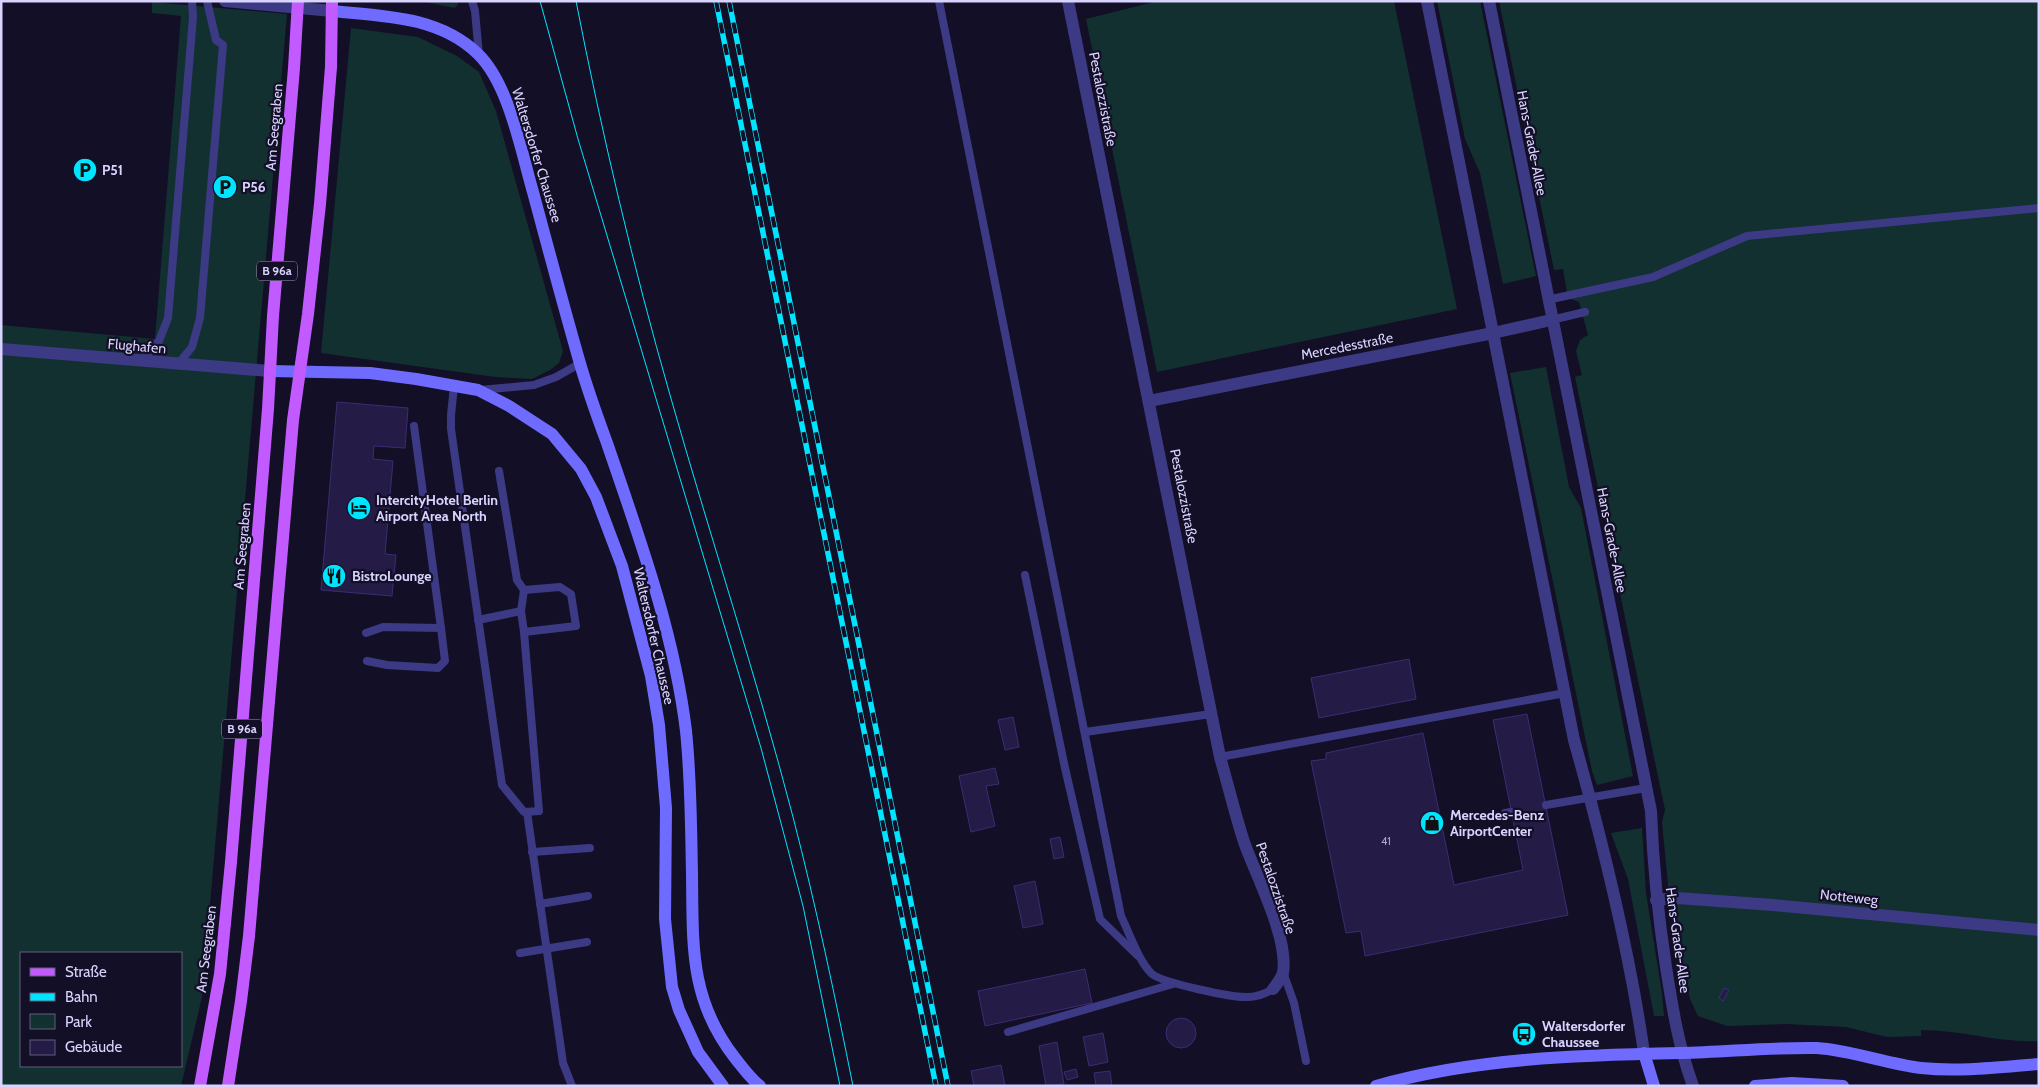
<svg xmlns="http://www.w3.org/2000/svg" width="2040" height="1087" viewBox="0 0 2040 1087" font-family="Cabin,sans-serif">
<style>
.green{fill:#12302f;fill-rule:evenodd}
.building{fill:#241b47;stroke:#3b2d73}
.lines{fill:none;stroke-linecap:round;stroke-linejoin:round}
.service{stroke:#3d3a85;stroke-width:8}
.minor{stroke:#3d3a85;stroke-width:12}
.tertiary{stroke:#3d3a85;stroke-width:12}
.secondary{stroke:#6f6bff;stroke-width:12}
.primary{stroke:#c25bff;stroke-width:12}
.tram{stroke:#00e5ff;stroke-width:1}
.rail-casing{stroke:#00e5ff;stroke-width:5.5}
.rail{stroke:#130f26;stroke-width:4;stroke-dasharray:11;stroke-linecap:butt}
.labels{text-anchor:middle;stroke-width:4.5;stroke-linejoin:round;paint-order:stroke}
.number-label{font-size:11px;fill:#aca6d1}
.shield{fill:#130f26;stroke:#9e99be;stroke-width:1}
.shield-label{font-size:12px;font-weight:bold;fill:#d9d4ff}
.street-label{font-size:14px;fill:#d9d4ff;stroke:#130f26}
.poi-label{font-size:14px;font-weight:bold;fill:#d9d4ff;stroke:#130f26;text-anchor:start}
</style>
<rect width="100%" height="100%" fill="#130f26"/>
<g class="green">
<polygon points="420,1 460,1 455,8"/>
<polygon points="1158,1 1394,1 1457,309 1157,372 1086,19"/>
<polygon points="1437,1 1480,1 1536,276 1503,284 1480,173 1465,139"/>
<path d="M1499,1h540v1040c-40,2 -78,-11 -118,-11v6l-34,1 -41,-10 -60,-3 -59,2 -29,-10 -8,-17 -19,-82 -9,-95 3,-12 -90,-433 7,-2 -6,-24 4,-11 8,-5 -9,-33 -11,-4 -5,-29 -9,1z"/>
<path d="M152,2l135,12 -85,983 -21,89h-180v-761l154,14 26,-323 -29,-3zM21,953h160v113h-160z"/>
<polygon points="351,28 418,37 457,56 479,72 496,111 563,351 559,363 550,370 532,379 495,377 321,353"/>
<polygon points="1546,367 1569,487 1581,508 1633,776 1597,785 1592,771 1510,373"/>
<polygon points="1642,828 1646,893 1662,993 1664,1016 1654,1016 1628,879 1611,833"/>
</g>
<g class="building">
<polygon points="337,402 408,408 405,448 374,446 373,459 393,461 385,554 396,555 392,596 321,590"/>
<polygon points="1409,659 1416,699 1319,718 1311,678"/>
<polygon points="1527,714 1568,915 1365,956 1361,931 1346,933 1311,761 1326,759 1326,753 1423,733 1454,885 1523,870 1493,720"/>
<polygon points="1013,717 1019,747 1005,750 998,720"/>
<polygon points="995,768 999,784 986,786 995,826 971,832 959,776"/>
<polygon points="1060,837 1064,857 1054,859 1050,839"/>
<polygon points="1035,881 1043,924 1023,928 1014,886"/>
<polygon points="1085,969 1092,1003 985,1026 978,991"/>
<polygon points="1724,988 1729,990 1723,1001 1719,998"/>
<circle cx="1181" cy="1033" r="15"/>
<polygon points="1103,1033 1108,1062 1089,1066 1083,1037"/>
<polygon points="1057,1042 1064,1084 1046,1086 1039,1046"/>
<polygon points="1001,1065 1005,1086 974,1086 971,1071"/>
<polygon points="1076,1069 1078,1077 1067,1080 1064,1072"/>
<polygon points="1110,1071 1112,1086 1096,1086 1094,1073"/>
</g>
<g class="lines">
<g class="service">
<polyline points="472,1 475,11 479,55"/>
<path d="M939,1l182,915c8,16 18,46 31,58 11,9 81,24 96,23 10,0 17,-3 25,-8"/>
<polyline points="1547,300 1653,277 1747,236 2039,208"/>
<polyline points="1551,320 1585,312"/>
<polyline points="141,361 159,341 168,318 193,17 192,1"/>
<polyline points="178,364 192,347 200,318 223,45 216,40 207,1"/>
<polyline points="454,386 451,415 451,429 502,785 524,812 539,811 524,632"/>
<polyline points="480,390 534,385 556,377 579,364"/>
<polyline points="414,426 441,628"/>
<polyline points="499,471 517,580 524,590"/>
<polyline points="1025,575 1065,768 1100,919 1138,956"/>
<polyline points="478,620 521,611 524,632 576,626 571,594 560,587 524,590 521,611"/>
<polyline points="366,633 383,627 441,628 445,661 438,668 387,665 367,661"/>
<polyline points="1085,732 1211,714"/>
<polyline points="1220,757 1565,693"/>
<polyline points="1546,805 1646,788"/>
<polyline points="527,812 563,1063 572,1086"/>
<polyline points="1505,813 1511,812"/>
<polyline points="532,852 590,848"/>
<polyline points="540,904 588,896"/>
<polyline points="520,953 587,942"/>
<polyline points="1283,972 1294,1003 1306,1061"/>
<polyline points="1008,1032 1173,984"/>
</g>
<g class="minor">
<path d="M1068,1l152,756c8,28 15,57 24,85 12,34 45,96 39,131 -2,6 -6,11 -10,16"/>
<polyline points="1149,401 1493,333 1551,320"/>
<polyline points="1656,900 1677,898 1773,905 2039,930"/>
</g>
<g class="tertiary">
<polyline points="225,1 332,11"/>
<path d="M1427,1l147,739c29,103 55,207 70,313"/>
<path d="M1489,1l162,810c2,53 7,104 15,156 7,44 12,77 27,119"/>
<polyline points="1,349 270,371"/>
</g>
<g class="secondary">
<path d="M332,11c51,5 107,5 146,43 31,30 43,97 55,138 15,56 30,112 46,168 8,28 18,56 28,83 32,94 67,189 79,288 5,48 5,96 6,143 1,71 -3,125 43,184 8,10 15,20 25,28"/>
<polyline points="270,371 370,373 416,379 478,390 509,406 552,434 581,469 596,497 622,566 651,676 659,725 666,808 665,919 672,987 679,1010 698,1052 723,1086"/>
<polyline points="1644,1053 1654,1086"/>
<path d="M1376,1086c99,-28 203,-31 305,-33 45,-1 91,-6 136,-5 33,2 71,16 104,20 39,4 79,-1 118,-4"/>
<polyline points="1755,1086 1792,1083 1843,1086"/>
</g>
<g class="primary">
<polyline points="200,1086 220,974 231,862 268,409 273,316 294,68 298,1"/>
<polyline points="228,1086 241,1001 249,936 293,420 308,314 320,204 331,67 332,1"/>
</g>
<g class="tram">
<polyline points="540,1 578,139 761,748 803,906 840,1086"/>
<path d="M576,1c26,133 57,265 94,394 40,141 86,280 123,422 23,89 42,179 60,269"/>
</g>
<g class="rail-casing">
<g id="rail">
<polyline points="716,1 936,1086"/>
<polyline points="729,1 948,1086"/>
</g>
</g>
<use href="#rail" class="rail"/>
</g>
<defs>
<g id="parking-disc" transform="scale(1.25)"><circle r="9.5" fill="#00e5ff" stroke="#130f26"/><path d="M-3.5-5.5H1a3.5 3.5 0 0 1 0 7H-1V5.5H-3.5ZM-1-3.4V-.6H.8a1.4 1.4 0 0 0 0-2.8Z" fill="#111"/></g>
<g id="hotel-disc" transform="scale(1.25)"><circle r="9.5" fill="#00e5ff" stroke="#130f26"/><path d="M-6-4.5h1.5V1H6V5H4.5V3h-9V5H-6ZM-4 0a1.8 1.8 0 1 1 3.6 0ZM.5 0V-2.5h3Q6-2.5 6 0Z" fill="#111"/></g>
<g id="restaurant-disc" transform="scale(1.25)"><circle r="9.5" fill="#00e5ff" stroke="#130f26"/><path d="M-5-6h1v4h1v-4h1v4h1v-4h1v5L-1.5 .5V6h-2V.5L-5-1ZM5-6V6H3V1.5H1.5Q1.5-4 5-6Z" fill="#111"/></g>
<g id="shop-disc" transform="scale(1.25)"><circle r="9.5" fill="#00e5ff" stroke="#130f26"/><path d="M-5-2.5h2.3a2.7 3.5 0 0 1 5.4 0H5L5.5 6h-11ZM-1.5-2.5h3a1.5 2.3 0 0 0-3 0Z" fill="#111"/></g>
<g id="bus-disc" transform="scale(1.25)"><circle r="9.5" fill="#00e5ff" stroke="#130f26"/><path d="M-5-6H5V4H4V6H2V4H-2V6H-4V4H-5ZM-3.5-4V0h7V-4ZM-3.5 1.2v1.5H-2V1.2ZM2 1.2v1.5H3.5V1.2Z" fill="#111"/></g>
</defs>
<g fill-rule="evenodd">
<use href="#parking-disc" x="85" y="170"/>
<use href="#parking-disc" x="225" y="187"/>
<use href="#hotel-disc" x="359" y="508"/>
<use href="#restaurant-disc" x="334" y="576"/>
<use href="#shop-disc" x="1432" y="823"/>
<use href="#bus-disc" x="1524" y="1034"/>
</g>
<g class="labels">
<g class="number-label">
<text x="1386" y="845">41</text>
</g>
<g class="shield">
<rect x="257" y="261.5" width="40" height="19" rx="4"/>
<rect x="222" y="719.5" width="40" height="19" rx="4"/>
</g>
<g class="shield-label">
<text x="277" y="275">B 96a</text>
<text x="242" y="733">B 96a</text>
</g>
<g class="street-label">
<text transform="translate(1103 99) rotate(79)" y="5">Pestalozzistraße</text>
<text transform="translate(274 127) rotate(-85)" y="5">Am Seegraben</text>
<text transform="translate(1532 143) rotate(79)" y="5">Hans-Grade-Allee</text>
<text transform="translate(537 155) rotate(73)" y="5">Waltersdorfer Chaussee</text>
<text transform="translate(137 346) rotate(5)" y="5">Flughafen</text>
<text transform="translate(1347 346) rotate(-11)" y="5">Mercedesstraße</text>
<text transform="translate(1184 496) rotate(79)" y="5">Pestalozzistraße</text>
<text transform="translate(1612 540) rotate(79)" y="5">Hans-Grade-Allee</text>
<text transform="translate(242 546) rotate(-85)" y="5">Am Seegraben</text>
<text transform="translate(654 636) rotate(77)" y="5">Waltersdorfer Chaussee</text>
<text transform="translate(1276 888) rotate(71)" y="5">Pestalozzistraße</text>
<text transform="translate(1849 897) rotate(6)" y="5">Notteweg</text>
<text transform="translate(1678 940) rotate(82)" y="5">Hans-Grade-Allee</text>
<text transform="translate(206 949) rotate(-83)" y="5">Am Seegraben</text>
</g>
<g class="poi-label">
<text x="102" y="175">P51</text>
<text x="242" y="192">P56</text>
<text x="376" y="505">IntercityHotel Berlin<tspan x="376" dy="16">Airport Area North</tspan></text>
<text x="352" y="581">BistroLounge</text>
<text x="1450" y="820">Mercedes-Benz<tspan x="1450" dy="16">AirportCenter</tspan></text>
<text x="1542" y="1031">Waltersdorfer<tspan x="1542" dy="16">Chaussee</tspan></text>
</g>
</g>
<rect width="2040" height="1087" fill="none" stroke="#d9d4ff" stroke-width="5"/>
<rect x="20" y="952" width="162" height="115" fill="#130f26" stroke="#625e7d"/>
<rect x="30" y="968" width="25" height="8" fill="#c25bff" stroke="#625e7d"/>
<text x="65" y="977" font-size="15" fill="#d9d4ff">Straße</text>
<rect x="30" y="993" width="25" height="8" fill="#00e5ff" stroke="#625e7d"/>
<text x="65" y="1002" font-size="15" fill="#d9d4ff">Bahn</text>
<rect x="30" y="1014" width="25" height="15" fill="#12302f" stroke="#625e7d"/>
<text x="65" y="1027" font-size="15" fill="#d9d4ff">Park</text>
<rect x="30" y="1040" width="25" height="15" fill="#241b47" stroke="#625e7d"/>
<text x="65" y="1052" font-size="15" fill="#d9d4ff">Gebäude</text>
</svg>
